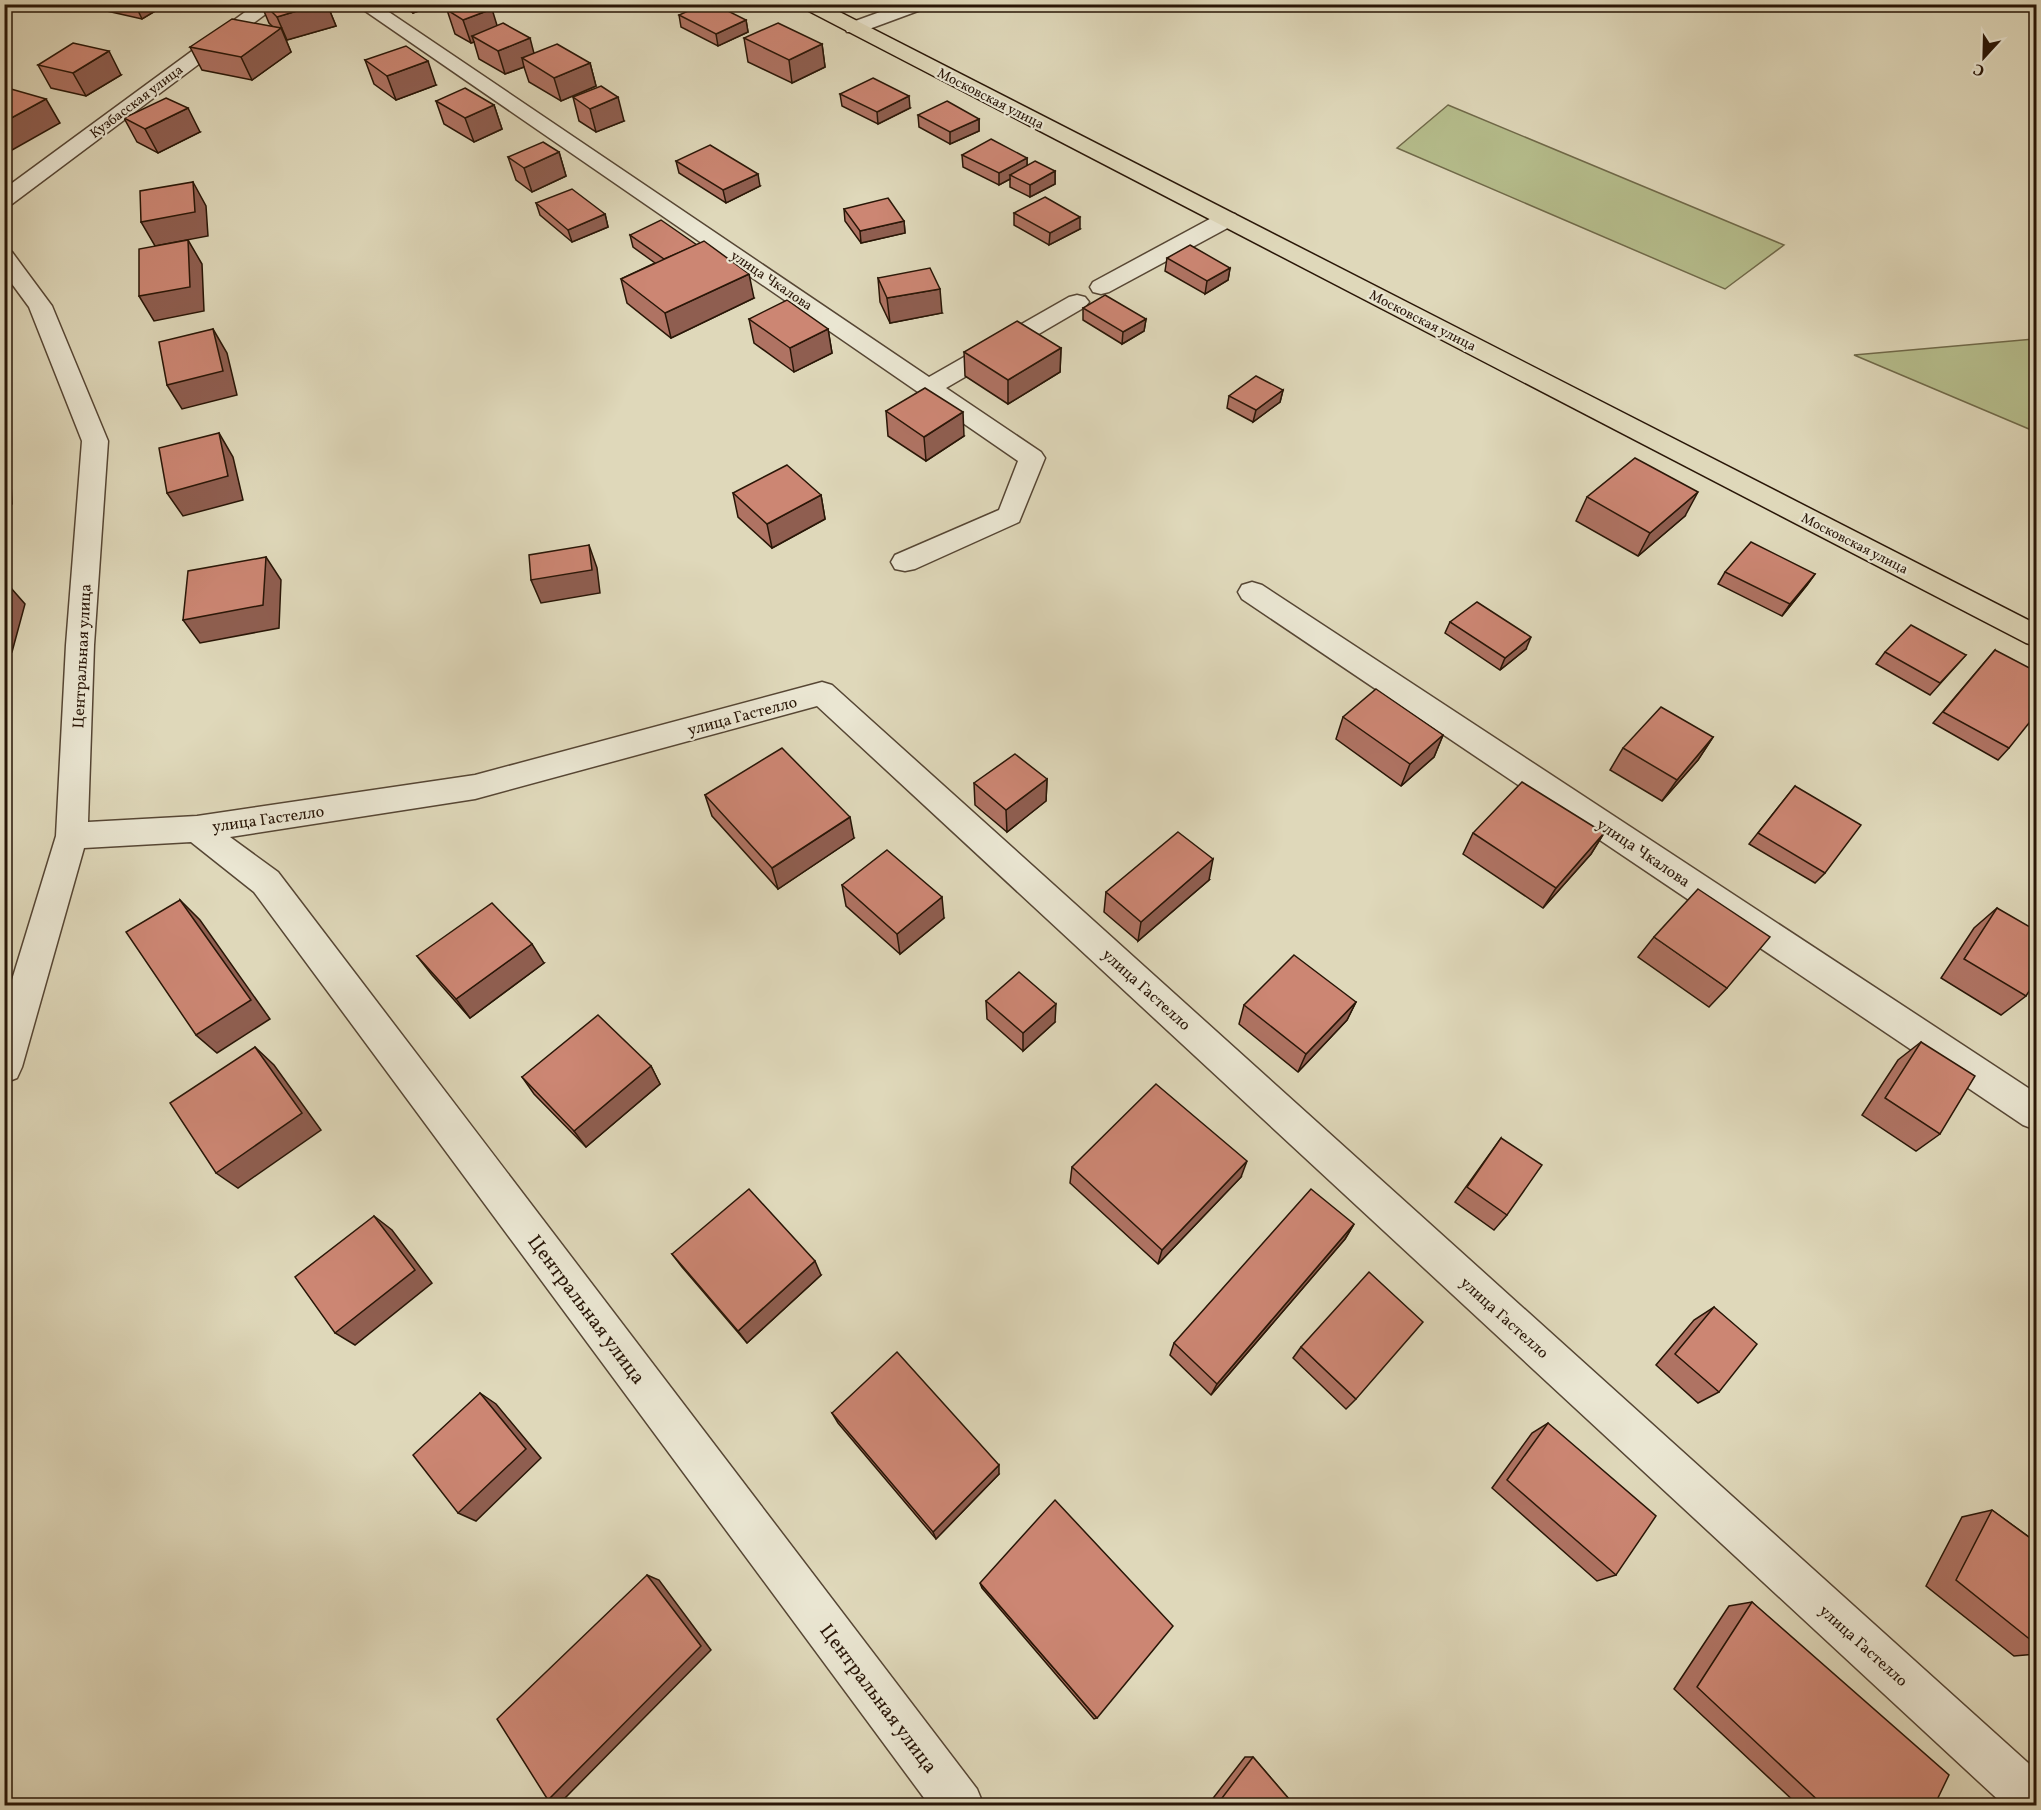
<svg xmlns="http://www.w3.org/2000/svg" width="2041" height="1810" viewBox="0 0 2041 1810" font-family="Vollkorn,serif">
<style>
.green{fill:#b6be8d;stroke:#706a4a;stroke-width:1.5}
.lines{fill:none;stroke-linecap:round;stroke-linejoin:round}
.minor-casing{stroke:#564634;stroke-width:3}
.major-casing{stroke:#291607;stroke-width:3}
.minor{fill:#eae6d2;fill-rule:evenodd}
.major{fill:#dfd8ba;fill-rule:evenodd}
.wall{fill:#af7363;stroke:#291607;stroke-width:1.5}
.shaded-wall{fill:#8f5e50;stroke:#291607;stroke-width:1.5}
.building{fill:#cc8673;stroke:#291607;stroke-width:1.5}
.labels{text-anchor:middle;stroke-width:4.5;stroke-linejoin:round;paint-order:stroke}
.far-street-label{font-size:14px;fill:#291607;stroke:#eae6d2}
.street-label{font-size:16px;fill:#291607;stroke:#eae6d2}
.near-street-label{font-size:20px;fill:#291607;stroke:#eae6d2}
</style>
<rect width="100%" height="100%" fill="#dfd8ba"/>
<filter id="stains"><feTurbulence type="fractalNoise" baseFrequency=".00333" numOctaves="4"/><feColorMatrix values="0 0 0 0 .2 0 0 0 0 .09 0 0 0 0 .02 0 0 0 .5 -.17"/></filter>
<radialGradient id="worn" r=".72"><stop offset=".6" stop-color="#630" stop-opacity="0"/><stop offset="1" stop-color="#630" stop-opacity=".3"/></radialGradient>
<g class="green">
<polygon points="1448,105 1784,245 1725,289 1397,148"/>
<polygon points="2036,340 2036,432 1854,355 2035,339"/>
</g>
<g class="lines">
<g class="minor-casing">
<g id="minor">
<polygon points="256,4 279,4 12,204 4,205 4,189"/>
<polygon points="355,4 377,4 929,377 1069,297 1077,295 1085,297 1089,302 1085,307 946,388 1041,452 1045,458 1019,522 915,569 905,571 895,569 891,562 895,555 999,510 1018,461"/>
<polygon points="902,4 929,4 926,8 861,32 847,32 845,28 847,24"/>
<polygon points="1227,213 1235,214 1238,219 1235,224 1109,292 1101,294 1093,292 1090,287 1093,282 1219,214"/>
<polygon points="4,250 12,252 52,306 108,441 94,645 88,822 197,816 475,775 822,682 832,685 2036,1770 2036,1806 2005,1806 817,706 475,799 230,837 278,872 977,1789 984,1806 930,1806 254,892 191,842 84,848 22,1067 17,1078 4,1083 4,1006 56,836 66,645 82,441 29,307 4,273"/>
<polygon points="1252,582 1262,585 2036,1093 2036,1130 2023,1125 1242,599 1238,592 1242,585"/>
</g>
</g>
<g class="major-casing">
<polygon id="major" points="800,4 824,4 2036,624 2036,646 2026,643 803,8"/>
</g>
<use href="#minor" class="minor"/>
<use href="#major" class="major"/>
</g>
<g class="wall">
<polygon points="103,4 167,4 142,19 107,11"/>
<polygon points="261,4 327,4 336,26 286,40 291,52 252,80 202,70 190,47 273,27 269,23"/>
<polygon points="400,4 438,4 413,13"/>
<polygon points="447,10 497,26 534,53 590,63 596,86 561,101 529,82 524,67 505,74 479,59 474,42 471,43 455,34"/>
<polygon points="679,15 746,20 748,32 718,46 681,27"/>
<polygon points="744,38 822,44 825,67 792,83 748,62"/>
<polygon points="365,60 436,85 396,100 374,84"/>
<polygon points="38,65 121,75 86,96 51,88"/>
<polygon points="840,94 910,108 878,124 842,106"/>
<polygon points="573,97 624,121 596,132 579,121"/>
<polygon points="436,101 494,105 502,129 474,142 444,124"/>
<polygon points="918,115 979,119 979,131 950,144 919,127"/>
<polygon points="124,118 200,132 158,153 137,142"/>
<polygon points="559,152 566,176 532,192 516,180 508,157"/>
<polygon points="962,155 1027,158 1027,166 1055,171 1055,184 1030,197 1010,187 1010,179 999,185 963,167"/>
<polygon points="676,161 760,186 726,203 679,173"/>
<polygon points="536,203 605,214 608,227 572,242 540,215"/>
<polygon points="844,209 904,221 905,233 861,243 845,221"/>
<polygon points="1014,213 1080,229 1049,245 1014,225"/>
<polygon points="630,235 754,298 671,338 627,303 621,279 655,263 633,247"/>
<polygon points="1167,258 1230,268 1228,280 1205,294 1165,271"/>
<polygon points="878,278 942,313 890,323 880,302"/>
<polygon points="1083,308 1146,319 1144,331 1122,344 1083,320"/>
<polygon points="749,319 828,329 832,353 794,372 754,343"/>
<polygon points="1061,348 1060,372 1008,404 965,376 964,352"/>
<polygon points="1283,390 1280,402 1253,422 1227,408 1229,396"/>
<polygon points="886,411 964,436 926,461 888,436"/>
<polygon points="733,493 821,495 825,519 772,548 738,517"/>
<polygon points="1587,497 1685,516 1638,556 1576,521"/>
<polygon points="1725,572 1815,574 1807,585 1782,616 1718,584"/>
<polygon points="1450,622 1526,649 1500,670 1445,633"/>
<polygon points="1995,650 2009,748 1998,760 1933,723"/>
<polygon points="1885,652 1966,655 1930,695 1876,664"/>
<polygon points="1343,717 1443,735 1434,757 1401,786 1336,739"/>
<polygon points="1713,737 1698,760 1662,801 1610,770 1623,748"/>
<polygon points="1047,779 1046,801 1007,832 975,805 974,783"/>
<polygon points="1795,786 1825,873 1815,883 1749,844"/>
<polygon points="705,795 854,838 778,889 712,816"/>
<polygon points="1473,833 1604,833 1591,854 1543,908 1463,854"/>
<polygon points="1209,880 1138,941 1104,912 1106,892"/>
<polygon points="842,885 944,918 900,954 846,906"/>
<polygon points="1997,908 2026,996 2001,1015 1941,978 1974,928"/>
<polygon points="1654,937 1727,988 1709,1007 1638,957"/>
<polygon points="417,956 544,963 470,1018 432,975"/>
<polygon points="986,1001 1055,1022 1023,1051 987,1019"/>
<polygon points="1356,1002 1347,1020 1298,1072 1239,1024 1244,1005"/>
<polygon points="1921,1042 1940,1134 1916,1151 1862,1115 1898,1060"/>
<polygon points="651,1066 660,1084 586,1147 534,1094 522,1077"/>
<polygon points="1501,1138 1507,1215 1494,1230 1455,1202"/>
<polygon points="1072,1167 1241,1177 1158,1264 1070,1183"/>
<polygon points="1354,1224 1345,1239 1211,1395 1170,1355 1174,1343"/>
<polygon points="672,1254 821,1275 747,1343 682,1267"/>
<polygon points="1714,1307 1719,1392 1698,1403 1656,1365 1694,1320"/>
<polygon points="1301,1347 1356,1399 1346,1409 1293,1358"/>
<polygon points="832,1413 999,1474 936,1539 838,1423"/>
<polygon points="1548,1423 1616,1575 1597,1581 1492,1488 1532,1433"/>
<polygon points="1992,1510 2037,1543 2037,1654 2014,1656 1926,1586 1962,1517"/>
<polygon points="980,1583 1097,1718 1094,1719 982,1588"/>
<polygon points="1752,1602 1934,1806 1799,1806 1674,1689 1729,1606"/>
<polygon points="1245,1757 1253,1757 1295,1806 1207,1806"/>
</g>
<g class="shaded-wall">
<polygon points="135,4 167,4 142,19"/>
<polygon points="320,4 327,4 336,26 287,40 277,17"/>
<polygon points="410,4 438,4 413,13"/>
<polygon points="492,9 499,32 472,36 474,42 471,43 463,20"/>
<polygon points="746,20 748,32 718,46 716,34"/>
<polygon points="281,28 291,52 252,80 241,57"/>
<polygon points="530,38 536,61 522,58 524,67 505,74 498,51"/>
<polygon points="822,44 825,67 792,83 789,60"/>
<polygon points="109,51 121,75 86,96 73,73"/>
<polygon points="428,61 436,85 396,100 387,76"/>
<polygon points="590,63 596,86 561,101 554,78"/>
<polygon points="909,96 910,108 878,124 877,112"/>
<polygon points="618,97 624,121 596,132 590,109"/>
<polygon points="46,99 60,123 5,154 4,153 4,122"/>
<polygon points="494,105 502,129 474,142 465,118"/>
<polygon points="188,108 200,132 158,153 145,129"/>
<polygon points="979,119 979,131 950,144 950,132"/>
<polygon points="559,152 566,176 532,192 524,168"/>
<polygon points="1027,158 1027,170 1010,175 1010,179 999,185 999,173"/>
<polygon points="1055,171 1055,184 1030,197 1030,185"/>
<polygon points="758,174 760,186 726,203 723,190"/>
<polygon points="193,182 206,206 208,236 155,246 141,222"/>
<polygon points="605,214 608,227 572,242 568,230"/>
<polygon points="1080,217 1080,229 1049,245 1050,233"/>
<polygon points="904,221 905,233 861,243 860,231"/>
<polygon points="188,240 202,264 204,311 154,321 139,296"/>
<polygon points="1230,268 1228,280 1205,294 1207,281"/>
<polygon points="749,274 754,298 671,338 665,313"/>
<polygon points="940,289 942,313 890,323 887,298"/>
<polygon points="1146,319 1144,331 1122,344 1123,332"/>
<polygon points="213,329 227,353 237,395 182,409 167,385"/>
<polygon points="828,329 832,353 794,372 790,348"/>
<polygon points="1061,348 1060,372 1008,404 1008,380"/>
<polygon points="1283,390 1280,402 1253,422 1256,410"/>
<polygon points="963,412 964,436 926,461 924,437"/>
<polygon points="219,433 233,457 243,500 183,516 167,493"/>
<polygon points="4,454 10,461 12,504 4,506"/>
<polygon points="1698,492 1685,516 1638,556 1650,533"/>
<polygon points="821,495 825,519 772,548 767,524"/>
<polygon points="589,545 597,568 600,593 541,603 531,580"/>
<polygon points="266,557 281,580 279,628 200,643 183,620"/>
<polygon points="1815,574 1807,585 1782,616 1790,604"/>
<polygon points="4,580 25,604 12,652 4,653"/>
<polygon points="1531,637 1526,649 1500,670 1505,658"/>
<polygon points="1443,735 1434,757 1401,786 1410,764"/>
<polygon points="1713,737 1698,760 1662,801 1677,780"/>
<polygon points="1047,779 1046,801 1007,832 1006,810"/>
<polygon points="850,817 854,838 778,889 772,868"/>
<polygon points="1604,833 1591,854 1543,908 1556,888"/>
<polygon points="1213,859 1209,880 1138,941 1141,922"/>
<polygon points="942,897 944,918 900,954 897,934"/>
<polygon points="180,900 200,920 270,1019 217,1053 196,1035"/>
<polygon points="532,944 544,963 470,1018 456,999"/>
<polygon points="1356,1002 1347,1020 1298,1072 1306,1054"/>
<polygon points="1056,1004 1055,1022 1023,1051 1023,1033"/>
<polygon points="255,1047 274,1065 321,1130 238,1188 216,1173"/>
<polygon points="651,1066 660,1084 586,1147 574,1131"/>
<polygon points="1247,1161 1241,1177 1158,1264 1162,1250"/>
<polygon points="374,1216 392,1230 432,1283 355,1345 335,1333"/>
<polygon points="1354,1224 1345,1239 1211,1395 1217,1384"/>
<polygon points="815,1261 821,1275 747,1343 738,1331"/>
<polygon points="480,1393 496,1404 541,1458 476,1521 458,1513"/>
<polygon points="999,1465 999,1474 936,1539 933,1532"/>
<polygon points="647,1575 659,1580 711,1650 565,1798 548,1800"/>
</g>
<g class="building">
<polygon points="264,4 320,4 277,17"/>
<polygon points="463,4 484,4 492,9 463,20 447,10"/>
<polygon points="704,4 714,4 746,20 716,34 679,15"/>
<polygon points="232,19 281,28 241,57 190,47"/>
<polygon points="503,23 530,38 498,51 472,36"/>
<polygon points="778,23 822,44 789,60 744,38"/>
<polygon points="73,43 109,51 73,73 38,65"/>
<polygon points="557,44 590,63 554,78 522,58"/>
<polygon points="406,46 428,61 387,76 365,60"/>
<polygon points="873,78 909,96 877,112 840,94"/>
<polygon points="601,86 618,97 590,109 573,97"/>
<polygon points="4,87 46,99 4,122"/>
<polygon points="465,88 494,105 465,118 436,101"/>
<polygon points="166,98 188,108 145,129 124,118"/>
<polygon points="947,101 979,119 950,132 918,115"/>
<polygon points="991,139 1027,158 999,173 962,155"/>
<polygon points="543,142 559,152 524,168 508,157"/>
<polygon points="710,145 758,174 723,190 676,161"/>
<polygon points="1035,161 1055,171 1030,185 1010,175"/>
<polygon points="193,182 195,212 141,222 140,191"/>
<polygon points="572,189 605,214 568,230 536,203"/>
<polygon points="1045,197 1080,217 1050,233 1014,213"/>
<polygon points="888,198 904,221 860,231 844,209"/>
<polygon points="661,220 697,245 664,259 630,235"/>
<polygon points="188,240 190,287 139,296 139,249"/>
<polygon points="704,241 749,274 665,313 621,279"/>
<polygon points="1190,245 1230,268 1207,281 1167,258"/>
<polygon points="930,268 940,289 887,298 878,278"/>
<polygon points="1105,295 1146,319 1123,332 1083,308"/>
<polygon points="787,300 828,329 790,348 749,319"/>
<polygon points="1017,321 1061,348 1008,380 964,352"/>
<polygon points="213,329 223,371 167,385 159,342"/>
<polygon points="1256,376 1283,390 1256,410 1229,396"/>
<polygon points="925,388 963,412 924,437 886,411"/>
<polygon points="219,433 228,476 167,493 159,448"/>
<polygon points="1635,458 1698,492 1650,533 1587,497"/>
<polygon points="787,465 821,495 767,524 733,493"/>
<polygon points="1751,542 1815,574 1790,604 1725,572"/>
<polygon points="589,545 592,570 531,580 529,555"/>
<polygon points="266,557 263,605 183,620 188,571"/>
<polygon points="1477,602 1531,637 1505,658 1450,622"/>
<polygon points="1911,625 1966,655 1940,683 1885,652"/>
<polygon points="1995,650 2037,672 2037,713 2009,748 1943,712"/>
<polygon points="1376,689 1443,735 1410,764 1343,717"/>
<polygon points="1661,707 1713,737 1677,780 1623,748"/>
<polygon points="782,748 850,817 772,868 705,795"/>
<polygon points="1015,754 1047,779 1006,810 974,783"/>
<polygon points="1522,782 1604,833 1556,888 1473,833"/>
<polygon points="1795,786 1861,825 1825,873 1758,833"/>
<polygon points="1178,832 1213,859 1141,922 1106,892"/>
<polygon points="887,850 942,897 897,934 842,885"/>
<polygon points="1698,889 1770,937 1727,988 1654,937"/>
<polygon points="180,900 251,1000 196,1035 126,932"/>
<polygon points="492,903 532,944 456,999 417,956"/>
<polygon points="1997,908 2037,931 2037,979 2026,996 1964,959"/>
<polygon points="1294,955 1356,1002 1306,1054 1244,1005"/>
<polygon points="1019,972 1056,1004 1023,1033 986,1001"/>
<polygon points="598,1015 651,1066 574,1131 522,1077"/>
<polygon points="1921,1042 1975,1076 1940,1134 1885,1098"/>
<polygon points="255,1047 302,1113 216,1173 170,1103"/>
<polygon points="1156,1084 1247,1161 1162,1250 1072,1167"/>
<polygon points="1501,1138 1542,1165 1507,1215 1467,1187"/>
<polygon points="749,1189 815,1261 738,1331 672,1254"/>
<polygon points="1311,1189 1354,1224 1217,1384 1174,1343"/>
<polygon points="374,1216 415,1270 335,1333 295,1277"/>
<polygon points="1369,1272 1423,1322 1356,1399 1301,1347"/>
<polygon points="1714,1307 1757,1344 1719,1392 1675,1354"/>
<polygon points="897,1352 999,1465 933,1532 832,1413"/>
<polygon points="480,1393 526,1449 458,1513 413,1455"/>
<polygon points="1548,1423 1656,1516 1616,1575 1507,1480"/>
<polygon points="1055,1500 1173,1626 1097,1718 980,1583"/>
<polygon points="1992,1510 2037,1543 2037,1645 1956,1580"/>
<polygon points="647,1575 701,1646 548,1800 497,1719"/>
<polygon points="1752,1602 1949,1775 1934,1806 1824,1806 1697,1687"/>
<polygon points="1253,1757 1295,1806 1216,1806"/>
</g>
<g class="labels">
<g class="far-street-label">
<text transform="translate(991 98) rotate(27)" y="5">Московская улица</text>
<text transform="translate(136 101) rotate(-37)" y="5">Кузбасская улица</text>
<text transform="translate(772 280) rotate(34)" y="5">улица Чкалова</text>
<text transform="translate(1423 320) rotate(27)" y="5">Московская улица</text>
<text transform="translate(1855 543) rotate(27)" y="5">Московская улица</text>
</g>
<g class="street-label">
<text transform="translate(81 656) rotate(-87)" y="6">Центральная улица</text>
<text transform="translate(742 715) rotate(-15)" y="6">улица Гастелло</text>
<text transform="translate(268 818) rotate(-8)" y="6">улица Гастелло</text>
<text transform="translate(1644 852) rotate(34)" y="6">улица Чкалова</text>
<text transform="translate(1147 989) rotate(42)" y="6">улица Гастелло</text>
<text transform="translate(1505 1317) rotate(42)" y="6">улица Гастелло</text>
<text transform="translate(1864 1645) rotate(42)" y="6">улица Гастелло</text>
</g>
<g class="near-street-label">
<text transform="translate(587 1309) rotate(53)" y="7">Центральная улица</text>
<text transform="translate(879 1698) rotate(53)" y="7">Центральная улица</text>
</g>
</g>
<rect width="2041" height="1810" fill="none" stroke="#dfd8ba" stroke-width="24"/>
<rect x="6" y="6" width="2029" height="1798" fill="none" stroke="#291607" stroke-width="3"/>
<rect x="12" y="12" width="2017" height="1786" fill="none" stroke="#291607" stroke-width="1.5"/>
<g transform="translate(1984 57) rotate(202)" stroke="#eae6d2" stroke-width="4.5" paint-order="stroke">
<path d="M0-4.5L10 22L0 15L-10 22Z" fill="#291607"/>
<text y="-9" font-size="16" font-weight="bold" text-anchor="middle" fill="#291607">С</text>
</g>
<rect width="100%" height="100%" filter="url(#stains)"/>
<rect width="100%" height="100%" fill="url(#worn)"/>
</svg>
